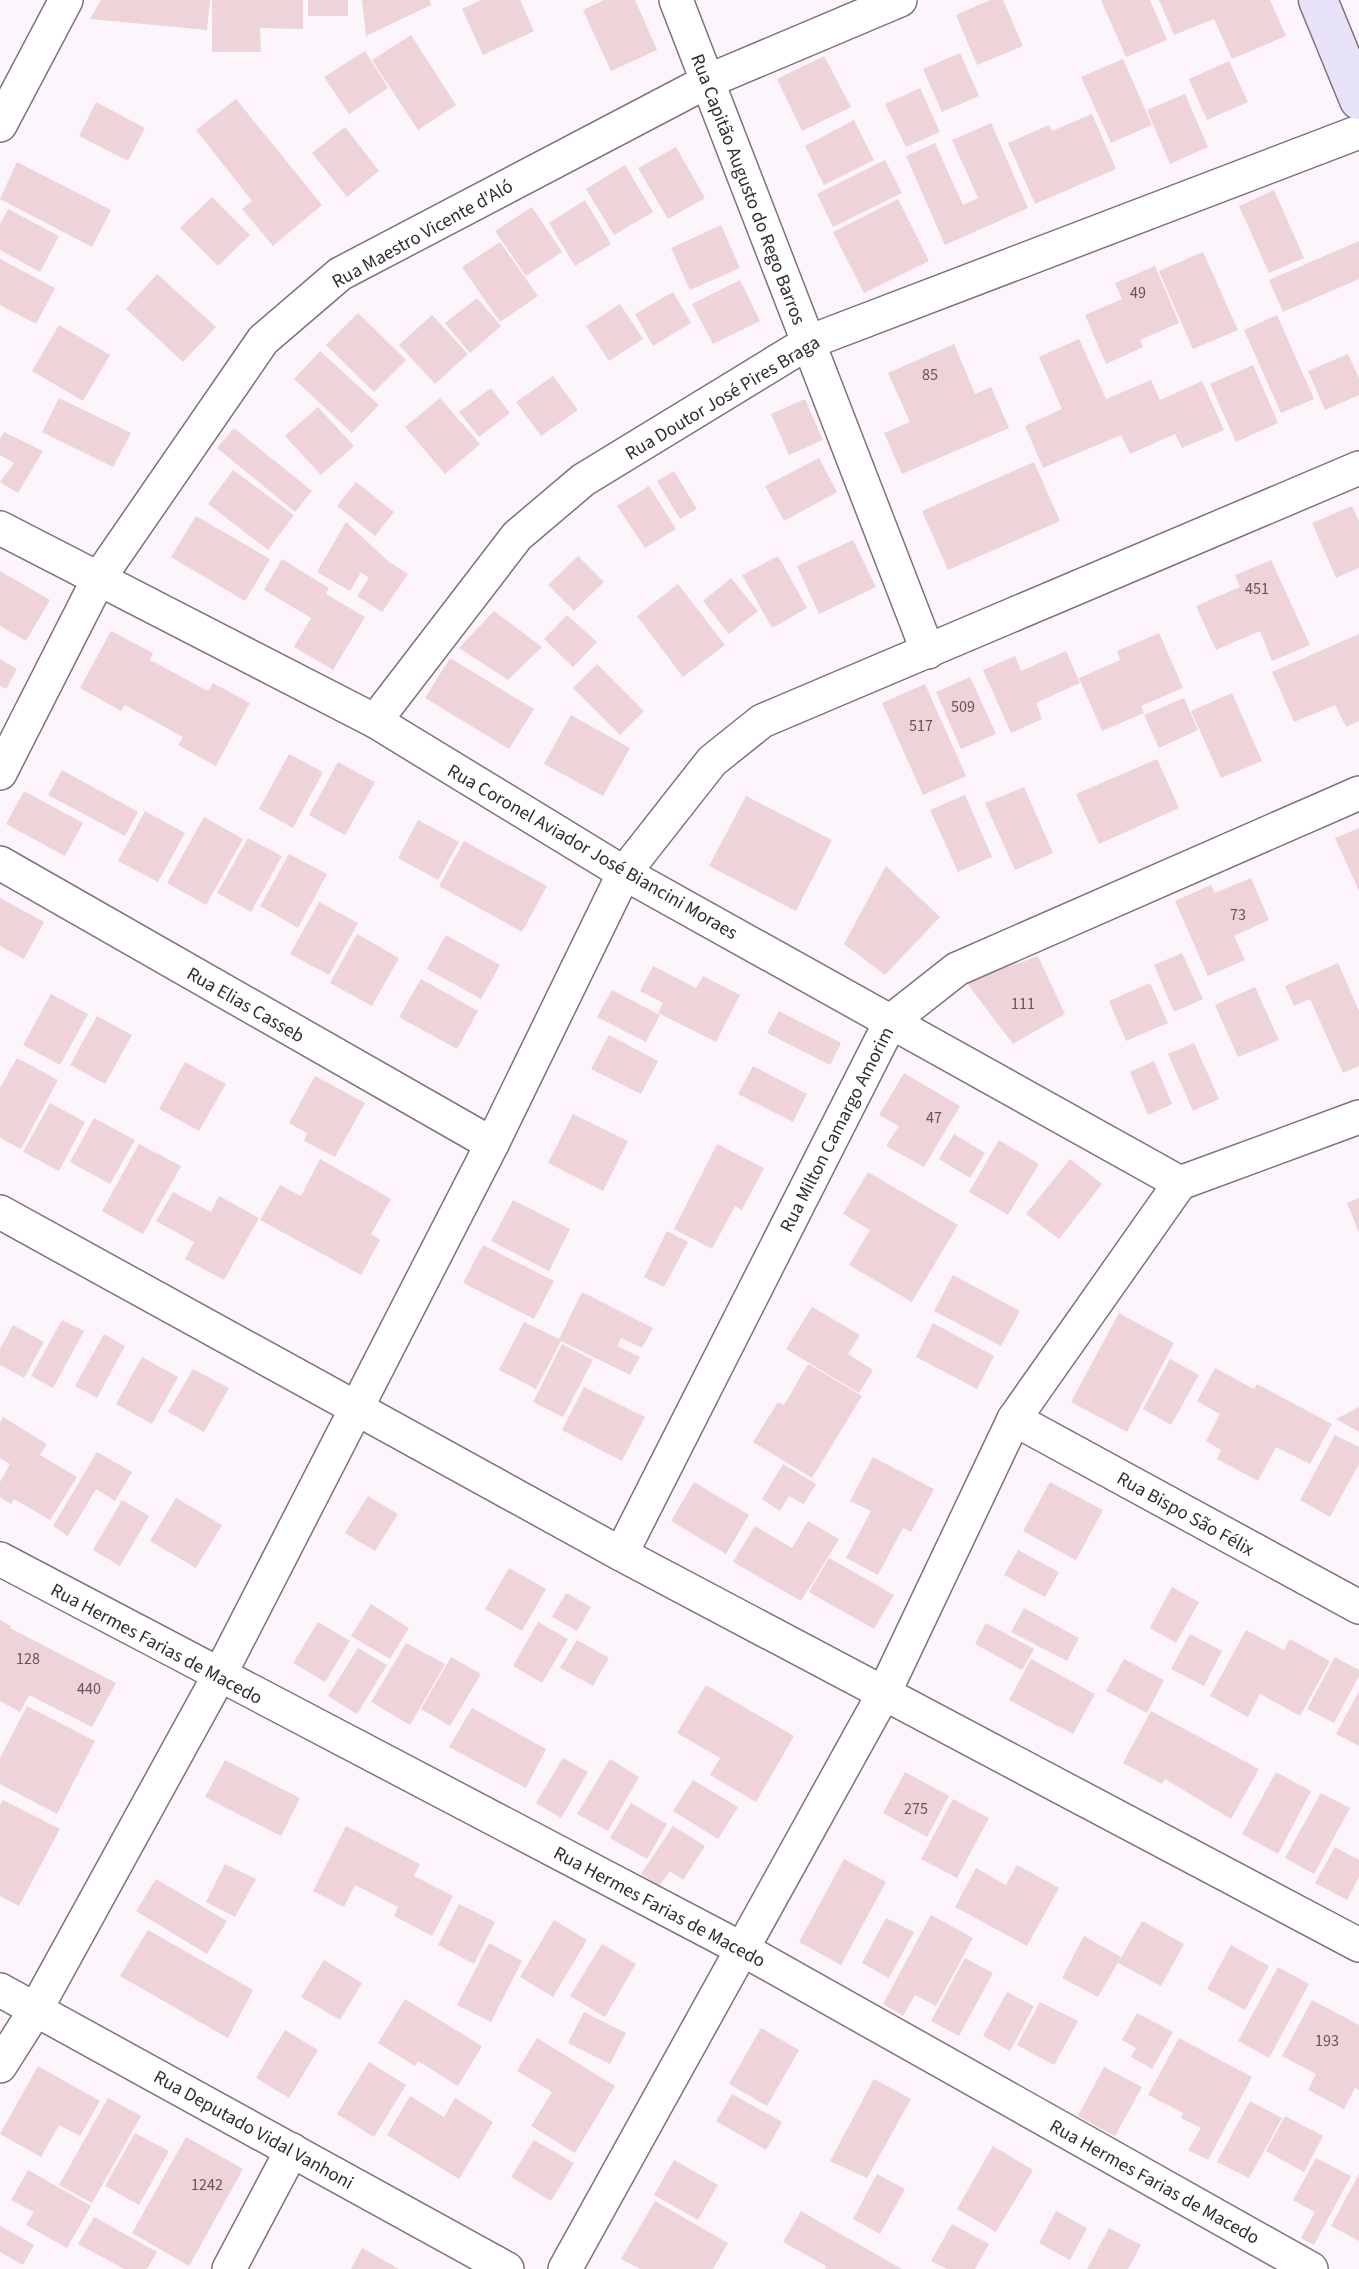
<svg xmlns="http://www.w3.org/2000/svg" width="1359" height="2269" viewBox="0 0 1359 2269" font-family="'Source Sans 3',sans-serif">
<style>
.building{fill:#eed3d8}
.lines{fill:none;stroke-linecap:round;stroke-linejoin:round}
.minor-casing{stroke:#81707f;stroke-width:36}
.secondary-casing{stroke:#81707f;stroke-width:41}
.minor{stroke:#fff;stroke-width:33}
.secondary{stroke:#e8e2fa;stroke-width:38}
.labels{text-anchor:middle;stroke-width:5;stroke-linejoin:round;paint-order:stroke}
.number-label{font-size:16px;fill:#62555c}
.street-label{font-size:19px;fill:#332b32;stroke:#fff}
</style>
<rect width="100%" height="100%" fill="#fdf5fc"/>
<g class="building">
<polygon points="101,0 210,0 207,30 90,19"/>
<polygon points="212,0 303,0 303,29 260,28 261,52 212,52"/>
<rect x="308" y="0" width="40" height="16"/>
<polygon points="362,0 430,0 431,5 366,36"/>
<polygon points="481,0 520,0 534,31 483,55 462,9"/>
<polygon points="604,0 635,0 657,50 611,71 583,10"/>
<polygon points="990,0 1003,0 1023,46 977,65 956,15"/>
<polygon points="1101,0 1150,0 1167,40 1126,57"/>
<polygon points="1159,0 1270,0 1286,36 1232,59 1214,19 1174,35"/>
<polygon points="411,35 456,105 418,130 372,60"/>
<polygon points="365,51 388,88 349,114 324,77"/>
<polygon points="960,53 979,96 942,112 923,69"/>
<polygon points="824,56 851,107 802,131 777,79"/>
<polygon points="1123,59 1152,125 1111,143 1081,77"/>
<polygon points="1229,61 1248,102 1207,120 1189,79"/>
<polygon points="920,88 940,132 906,147 885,104"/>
<polygon points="1185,94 1208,147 1170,164 1147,110"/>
<polygon points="236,99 322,205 273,246 242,209 252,201 196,130"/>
<polygon points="96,102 145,128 128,161 79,136"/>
<polygon points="1092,114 1116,169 1035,204 1008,143 1049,125 1052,131"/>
<polygon points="854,120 874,160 824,185 805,146"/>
<polygon points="991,123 1028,208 945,245 906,156 935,143 963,205 978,198 952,140"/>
<polygon points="345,127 379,171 347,197 312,153"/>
<polygon points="676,147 705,198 668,219 638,168"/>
<polygon points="885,160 902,193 833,227 817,194"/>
<polygon points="17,162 111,210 92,247 0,199"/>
<polygon points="625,165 653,212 614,235 586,189"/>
<polygon points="1274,190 1304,258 1269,273 1239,206"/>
<polygon points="212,197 250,235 218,266 180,228"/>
<polygon points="898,199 929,261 864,293 833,232"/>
<polygon points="585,200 611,244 575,266 549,223"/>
<polygon points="532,207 562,252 526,276 495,231"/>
<polygon points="8,209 59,236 40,272 0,250 0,224"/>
<polygon points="721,225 740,268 690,290 671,248"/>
<polygon points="1359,241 1359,279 1283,312 1269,280"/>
<polygon points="500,242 538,296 500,322 462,267"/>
<polygon points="1203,252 1238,330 1193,349 1159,271"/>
<polygon points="0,259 55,288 36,324 0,305"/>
<polygon points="1155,266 1179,323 1140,340 1143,347 1106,364 1085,315 1122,299 1115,283"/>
<polygon points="157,274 216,327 183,362 126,309"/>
<polygon points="740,280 760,321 713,344 692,304"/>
<polygon points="673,292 691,323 653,346 635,314"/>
<polygon points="477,298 501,326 470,353 445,323"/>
<polygon points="620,304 643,339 609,361 586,326"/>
<polygon points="358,313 406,360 374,392 326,345"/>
<polygon points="432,315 468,354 435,384 399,345"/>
<polygon points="1277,315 1314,399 1281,413 1244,330"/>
<polygon points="59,325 110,355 83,401 32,371"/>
<polygon points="1079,339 1106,399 1151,380 1160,400 1202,381 1224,430 1182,448 1175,434 1130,454 1121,435 1043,468 1025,426 1062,409 1039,357"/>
<polygon points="954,344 975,394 991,387 1009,428 902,474 884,433 910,422 888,373"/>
<polygon points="320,351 379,405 352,433 294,379"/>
<polygon points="1348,354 1359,378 1359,395 1325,410 1308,371"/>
<polygon points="1253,365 1278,423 1236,442 1210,384"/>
<polygon points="553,376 578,410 541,436 516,402"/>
<polygon points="491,388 510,413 479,437 459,412"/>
<polygon points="59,398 131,433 113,467 42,432"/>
<polygon points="440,398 480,444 445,474 405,427"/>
<polygon points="805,399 823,440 789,455 771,414"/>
<polygon points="318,407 354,446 321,475 285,436"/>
<polygon points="234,428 312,491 295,512 217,448"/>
<polygon points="4,432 43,451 18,493 0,482 14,463 0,455 0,439"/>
<polygon points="819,458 837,492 784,521 765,486"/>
<polygon points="1034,462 1060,521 948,570 922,511"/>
<polygon points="233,470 294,515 268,550 208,504"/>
<polygon points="674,471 697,509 680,519 657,481"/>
<polygon points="356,482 394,512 375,536 337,506"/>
<polygon points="649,486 676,529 645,548 617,506"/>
<polygon points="1352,506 1359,521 1359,568 1336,578 1312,523"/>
<polygon points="196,516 270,559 245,601 171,557"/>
<polygon points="346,522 388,561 408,574 382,612 357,596 369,578 361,572 350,591 317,572"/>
<polygon points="853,540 876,587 819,614 797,566"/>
<polygon points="578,556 604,582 574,611 548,585"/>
<polygon points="778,556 807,608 772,628 742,575"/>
<polygon points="282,559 329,588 326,594 365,617 333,670 294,647 311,618 264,590"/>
<polygon points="1271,560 1310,645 1272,661 1260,631 1216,650 1196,606 1240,587 1235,575"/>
<polygon points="0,571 50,600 26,641 0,626"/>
<polygon points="731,578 758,611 729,634 703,601"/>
<polygon points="678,584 725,645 683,677 637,616"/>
<polygon points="494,611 542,647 508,680 459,648"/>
<polygon points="567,615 597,642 573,667 544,639"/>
<polygon points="111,631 153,653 150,660 208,691 213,683 250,703 216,766 178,745 183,737 125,705 121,711 80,688"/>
<polygon points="1159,633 1183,688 1141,706 1144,713 1102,731 1079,678 1120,660 1117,651"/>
<polygon points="1359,634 1359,721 1346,727 1335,705 1294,722 1272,672"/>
<polygon points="1066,651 1080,683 1036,703 1042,719 1011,733 983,670 1015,656 1021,671"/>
<polygon points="450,658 534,709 509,749 425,698"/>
<polygon points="0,659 17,669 6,689 0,686"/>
<polygon points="597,664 644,711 620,735 573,688"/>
<polygon points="970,677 996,734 961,749 936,692"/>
<polygon points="925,684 966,776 923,795 882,703"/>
<polygon points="1232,693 1262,761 1221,778 1191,711"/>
<polygon points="1184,698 1198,730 1159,748 1144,715"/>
<polygon points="571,715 630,748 603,796 544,764"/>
<polygon points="289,754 323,772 293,828 259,809"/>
<polygon points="1157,759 1179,808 1099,844 1076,794"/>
<polygon points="338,762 375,782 345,835 309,815"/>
<polygon points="62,770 138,812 125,836 48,795"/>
<polygon points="1024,787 1053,853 1015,870 985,803"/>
<polygon points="24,791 83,823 65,856 6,824"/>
<polygon points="965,795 992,857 958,872 930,810"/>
<polygon points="746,796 832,840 796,911 709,866"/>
<polygon points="145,811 185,833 158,882 118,861"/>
<polygon points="204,817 243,839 206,905 167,883"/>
<polygon points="418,820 459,842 438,880 398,858"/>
<polygon points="1359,828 1359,891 1335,838"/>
<polygon points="248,838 282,856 251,912 217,893"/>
<polygon points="464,841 547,886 522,932 439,886"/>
<polygon points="289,854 327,874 298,928 260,906"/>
<polygon points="886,866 940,917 885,975 844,944"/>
<polygon points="1251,878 1269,920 1234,936 1245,960 1208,976 1175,901 1211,885 1215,893"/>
<polygon points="0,898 44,922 24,959 0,946"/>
<polygon points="319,902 358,923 329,975 290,954"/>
<polygon points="357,934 399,958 372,1006 330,983"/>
<polygon points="446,935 500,965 481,999 427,969"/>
<polygon points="1182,953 1203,999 1174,1012 1154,965"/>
<polygon points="1038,956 1065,1014 1013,1044 966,982"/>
<polygon points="1338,963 1359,1011 1359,1066 1343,1073 1310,999 1294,1006 1285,986"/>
<polygon points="653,966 696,988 703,976 740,995 716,1042 658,1013 663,1003 640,991"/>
<polygon points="421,979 478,1011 457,1049 399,1017"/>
<polygon points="1150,983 1168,1023 1126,1041 1109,1001"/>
<polygon points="1255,987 1279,1040 1238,1057 1215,1005"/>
<polygon points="612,990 660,1015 646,1042 597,1017"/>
<polygon points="51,994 88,1014 60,1065 23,1045"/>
<polygon points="779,1011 841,1043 830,1065 767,1033"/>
<polygon points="97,1016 132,1035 105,1084 70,1065"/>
<polygon points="609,1035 658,1061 641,1094 591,1069"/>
<polygon points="1194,1043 1219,1099 1193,1111 1168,1054"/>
<polygon points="17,1058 58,1080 21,1149 0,1138 0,1088"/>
<polygon points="1154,1061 1172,1104 1148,1115 1130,1072"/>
<polygon points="185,1062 226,1084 199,1131 159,1109"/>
<polygon points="753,1066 807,1094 793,1122 738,1094"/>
<polygon points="904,1073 960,1106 924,1167 886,1146 899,1126 879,1115"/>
<polygon points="315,1076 365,1103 335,1157 304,1141 307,1133 289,1123"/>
<polygon points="50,1103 85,1122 59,1171 23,1152"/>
<polygon points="573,1114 628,1141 603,1191 548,1163"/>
<polygon points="94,1118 135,1140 110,1184 70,1162"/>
<polygon points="954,1134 985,1153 970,1178 939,1159"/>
<polygon points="999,1140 1039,1164 1008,1215 969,1192"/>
<polygon points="139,1144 181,1166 143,1234 102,1211"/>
<polygon points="717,1144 764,1168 742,1210 735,1206 712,1249 674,1229"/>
<polygon points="320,1159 391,1199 371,1234 380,1240 361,1275 260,1220 280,1185 301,1196"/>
<polygon points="1070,1159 1102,1184 1059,1239 1026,1214"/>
<polygon points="868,1172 958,1225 912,1302 849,1265 870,1230 843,1214"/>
<polygon points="173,1192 211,1212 219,1196 259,1218 224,1280 185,1259 194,1242 156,1221"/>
<polygon points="1359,1198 1359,1233 1347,1203"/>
<polygon points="513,1200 570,1229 549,1271 491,1241"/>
<polygon points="667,1231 688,1242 664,1287 644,1277"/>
<polygon points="483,1245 554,1281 534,1319 463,1283"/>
<polygon points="953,1275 1020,1311 1001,1346 934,1311"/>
<polygon points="582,1292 653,1328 642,1348 621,1338 617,1346 640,1357 630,1375 561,1341 536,1389 499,1370 524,1322 559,1339"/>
<polygon points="812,1307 860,1335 848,1354 873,1370 859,1393 786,1349"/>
<polygon points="1119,1313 1174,1343 1127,1432 1071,1402"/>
<polygon points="62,1320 84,1331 53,1388 31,1376"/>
<polygon points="933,1323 994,1356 977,1389 916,1357"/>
<polygon points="13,1325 44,1342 24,1378 0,1365 0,1349"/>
<polygon points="104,1334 125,1346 97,1398 75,1386"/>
<polygon points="562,1344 593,1360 563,1417 533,1402"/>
<polygon points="142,1357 178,1377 152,1424 116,1404"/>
<polygon points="1170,1359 1199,1375 1171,1425 1143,1409"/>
<polygon points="808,1364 862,1396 812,1478 753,1442 778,1402 784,1405"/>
<polygon points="1215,1368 1254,1389 1257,1384 1332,1424 1310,1464 1276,1447 1258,1481 1217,1459 1221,1450 1206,1441 1220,1414 1197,1401"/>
<polygon points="193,1369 229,1388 204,1432 168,1412"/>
<polygon points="584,1387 645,1417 622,1461 562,1430"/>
<polygon points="1359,1407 1359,1432 1336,1419"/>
<polygon points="3,1417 47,1444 40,1455 77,1477 50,1520 14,1499 11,1504 0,1497 0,1482 10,1464 0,1458 0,1423"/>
<polygon points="1335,1435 1359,1447 1359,1464 1330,1517 1300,1500"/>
<polygon points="97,1452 132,1472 115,1501 96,1489 68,1536 53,1526"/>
<polygon points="873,1457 934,1489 911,1532 903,1528 878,1575 846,1558 871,1511 850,1501"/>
<polygon points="783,1464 816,1484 804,1504 789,1496 780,1511 762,1499"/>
<polygon points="694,1482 749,1515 726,1554 671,1521"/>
<polygon points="1050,1482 1103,1510 1076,1560 1023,1531"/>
<polygon points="368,1496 398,1514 375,1551 345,1533"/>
<polygon points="176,1498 222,1525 196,1568 150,1541"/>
<polygon points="122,1500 149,1516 120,1566 93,1550"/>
<polygon points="808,1521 839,1539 801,1601 733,1562 755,1526 792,1548"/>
<polygon points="1018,1550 1059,1572 1045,1597 1004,1575"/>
<polygon points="829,1558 894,1595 874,1629 809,1592"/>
<polygon points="509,1568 546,1589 522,1631 485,1609"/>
<polygon points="1172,1587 1199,1602 1176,1643 1150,1628"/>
<polygon points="566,1593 591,1607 577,1631 552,1617"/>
<polygon points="371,1604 409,1628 390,1659 351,1636"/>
<polygon points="1024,1608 1079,1638 1067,1661 1011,1632"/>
<polygon points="0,1620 11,1626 10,1628 116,1683 92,1727 29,1695 20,1712 0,1701"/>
<polygon points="318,1622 350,1641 325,1682 293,1663"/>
<polygon points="538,1622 568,1639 542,1683 513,1666"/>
<polygon points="986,1623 1034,1649 1022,1670 975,1644"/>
<polygon points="1246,1630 1284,1650 1290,1639 1330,1661 1300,1716 1260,1694 1248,1717 1210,1696"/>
<polygon points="1190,1634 1222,1651 1204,1686 1171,1669"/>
<polygon points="577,1640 609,1658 593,1686 560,1668"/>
<polygon points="406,1643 445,1664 410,1725 371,1702"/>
<polygon points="358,1648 387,1665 357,1714 328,1696"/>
<polygon points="451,1657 481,1674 450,1726 421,1709"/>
<polygon points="1335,1657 1359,1670 1359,1676 1334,1723 1307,1709"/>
<polygon points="1031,1659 1095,1694 1073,1734 1009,1700"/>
<polygon points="1124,1659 1164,1680 1147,1713 1106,1691"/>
<polygon points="706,1685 794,1736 756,1802 710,1775 720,1758 677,1733"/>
<polygon points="1359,1691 1359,1746 1336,1734"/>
<polygon points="27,1706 95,1741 57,1814 0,1784 0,1758"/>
<polygon points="472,1708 546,1749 526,1788 449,1747"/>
<polygon points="1151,1711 1259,1769 1231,1819 1165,1779 1162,1784 1123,1763"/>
<polygon points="563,1758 588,1772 561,1818 536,1803"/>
<polygon points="610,1759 639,1777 608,1831 577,1814"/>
<polygon points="225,1760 300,1798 281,1836 205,1797"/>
<polygon points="905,1772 949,1796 927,1837 883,1813"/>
<polygon points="1276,1772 1311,1791 1278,1854 1242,1834"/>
<polygon points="693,1780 738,1807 718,1839 673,1811"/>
<polygon points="1321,1793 1350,1808 1314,1874 1285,1858"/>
<polygon points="953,1799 989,1818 957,1878 921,1859"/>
<polygon points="3,1800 60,1829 19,1906 0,1896 0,1805"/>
<polygon points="631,1803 667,1824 647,1859 610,1838"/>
<polygon points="346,1826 420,1864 414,1876 453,1896 432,1936 394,1916 398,1907 355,1885 344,1907 313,1891"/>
<polygon points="673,1826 705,1846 683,1880 670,1871 659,1886 641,1874"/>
<polygon points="1335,1847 1359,1860 1359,1877 1347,1900 1315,1883"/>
<polygon points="844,1859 886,1882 841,1965 799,1942"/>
<polygon points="225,1864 256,1879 235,1917 206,1902"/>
<polygon points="1017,1865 1059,1888 1027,1946 955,1907 976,1868 1006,1885"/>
<polygon points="156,1879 227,1921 207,1954 136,1911"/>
<polygon points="459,1904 495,1922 474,1964 438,1945"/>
<polygon points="931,1915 973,1938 936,2006 915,1995 903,2016 883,2004"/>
<polygon points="886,1918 914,1932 889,1978 862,1963"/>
<polygon points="554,1920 587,1940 553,1997 520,1977"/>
<polygon points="1142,1921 1184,1944 1161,1986 1118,1963"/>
<polygon points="148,1930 253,1990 228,2038 120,1976"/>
<polygon points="1084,1936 1121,1957 1098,1997 1062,1978"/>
<polygon points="489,1943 522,1961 491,2022 457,2005"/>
<polygon points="602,1944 636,1964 605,2017 570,1996"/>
<polygon points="1231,1945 1269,1966 1245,2010 1207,1989"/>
<polygon points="965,1958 993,1973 959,2036 931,2021"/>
<polygon points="324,1960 362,1983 340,2020 301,1997"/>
<polygon points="1278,1967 1309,1984 1269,2058 1238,2041"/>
<polygon points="1007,1992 1034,2006 1010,2051 983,2036"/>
<polygon points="405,1999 482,2046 458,2086 418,2061 415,2066 378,2043"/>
<polygon points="1312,2000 1359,2025 1359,2090 1355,2088 1344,2109 1308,2090 1316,2074 1282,2056"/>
<polygon points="1040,2002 1078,2021 1054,2065 1017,2045"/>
<polygon points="584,2012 626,2033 610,2064 568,2043"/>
<polygon points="1137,2013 1173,2032 1152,2069 1131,2057 1136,2048 1122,2040"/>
<polygon points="761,2028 799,2050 767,2106 729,2084"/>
<polygon points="285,2030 318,2050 289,2098 256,2078"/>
<polygon points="537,2038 615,2086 575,2153 531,2126 552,2092 517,2071"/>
<polygon points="1179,2038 1252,2077 1208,2160 1188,2150 1201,2128 1181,2118 1183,2113 1148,2095"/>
<polygon points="369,2062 406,2085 374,2137 337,2114"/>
<polygon points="38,2066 100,2101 80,2136 59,2125 41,2157 0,2134"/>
<polygon points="1104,2067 1142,2087 1115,2136 1078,2116"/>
<polygon points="874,2079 911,2099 867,2178 830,2161"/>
<polygon points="732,2094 782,2122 766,2150 716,2121"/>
<polygon points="410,2096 444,2117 455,2098 493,2122 459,2179 387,2135"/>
<polygon points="108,2098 141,2116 92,2203 59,2185"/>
<polygon points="1250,2101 1282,2118 1249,2178 1217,2162"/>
<polygon points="1285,2116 1323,2136 1304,2172 1266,2151"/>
<polygon points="135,2133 169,2151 139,2205 105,2186"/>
<polygon points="186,2137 243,2169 189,2266 132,2233"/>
<polygon points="534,2140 574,2163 551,2201 511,2177"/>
<polygon points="993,2146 1033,2170 996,2232 957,2209"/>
<polygon points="1316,2158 1351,2176 1314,2245 1301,2238 1315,2212 1293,2200"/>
<polygon points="674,2160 718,2185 698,2220 654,2195"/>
<polygon points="28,2170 91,2206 67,2248 26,2225 34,2212 11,2200"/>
<polygon points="877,2174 905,2189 880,2234 853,2219"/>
<polygon points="1359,2174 1359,2241 1331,2226"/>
<polygon points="655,2201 728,2243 713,2269 640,2269 621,2259"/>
<polygon points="801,2211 844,2236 902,2269 825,2269 826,2266 783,2242"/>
<polygon points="1056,2211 1087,2228 1070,2260 1039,2243"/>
<polygon points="94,2217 157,2252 147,2269 124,2269 78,2244"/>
<polygon points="952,2224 989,2244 975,2269 947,2269 931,2261"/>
<polygon points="0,2226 34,2245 23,2265 0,2252"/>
<polygon points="1109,2228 1141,2245 1128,2269 1087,2269"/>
<polygon points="362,2248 399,2269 351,2269"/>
</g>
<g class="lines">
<g class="minor-casing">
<g id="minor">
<polyline points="676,0 928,652"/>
<polyline points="0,125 66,0"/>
<polyline points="0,528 375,721 624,873 1180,1183"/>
<polyline points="375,721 517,536 583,480 809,342 1359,132"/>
<polyline points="0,773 99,578 263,340 340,274 708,81 900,0"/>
<polyline points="0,863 492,1144"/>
<polyline points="0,1212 621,1554 1359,1945"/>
<polyline points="1014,1419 1359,1607"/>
<polyline points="621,1554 891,1021 957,969 1359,793"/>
<polyline points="0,1559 744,1950 1311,2269"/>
<polyline points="0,1990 507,2269"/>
<polyline points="0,2066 36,2009 219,1676 492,1144 624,873 712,761 762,721 1359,468"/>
<polyline points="229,2269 292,2150"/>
<polyline points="565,2269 884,1693 1014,1419 1180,1183 1359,1117"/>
</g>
</g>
<g class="secondary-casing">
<polyline id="secondary" points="1318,0 1359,100"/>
</g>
<use href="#minor" class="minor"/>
<use href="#secondary" class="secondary"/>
</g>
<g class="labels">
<g class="number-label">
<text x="1138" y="298">49</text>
<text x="930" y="380">85</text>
<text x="1257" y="594">451</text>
<text x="963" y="712">509</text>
<text x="921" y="731">517</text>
<text x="1238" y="920">73</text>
<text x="1023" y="1009">111</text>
<text x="934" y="1123">47</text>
<text x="28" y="1664">128</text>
<text x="89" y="1694">440</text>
<text x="916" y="1814">275</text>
<text x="1327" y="2046">193</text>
<text x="207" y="2190">1242</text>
</g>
<g class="street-label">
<text transform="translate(749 189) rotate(69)" y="7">Rua Capitão Augusto do Rego Barros</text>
<text transform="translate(422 233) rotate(-29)" y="7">Rua Maestro Vicente d'Aló</text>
<text transform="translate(722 397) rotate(-31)" y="7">Rua Doutor José Pires Braga</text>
<text transform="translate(593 851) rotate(30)" y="7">Rua Coronel Aviador José Biancini Moraes</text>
<text transform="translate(246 1004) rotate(30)" y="7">Rua Elias Casseb</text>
<text transform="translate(836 1129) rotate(-63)" y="7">Rua Milton Camargo Amorim</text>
<text transform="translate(1186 1513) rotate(29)" y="7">Rua Bispo São Félix</text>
<text transform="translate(157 1643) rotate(28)" y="7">Rua Hermes Farias de Macedo</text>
<text transform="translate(660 1906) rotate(28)" y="7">Rua Hermes Farias de Macedo</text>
<text transform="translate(254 2129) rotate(29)" y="7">Rua Deputado Vidal Vanhoni</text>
<text transform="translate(1155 2181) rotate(29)" y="7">Rua Hermes Farias de Macedo</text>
</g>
</g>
</svg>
